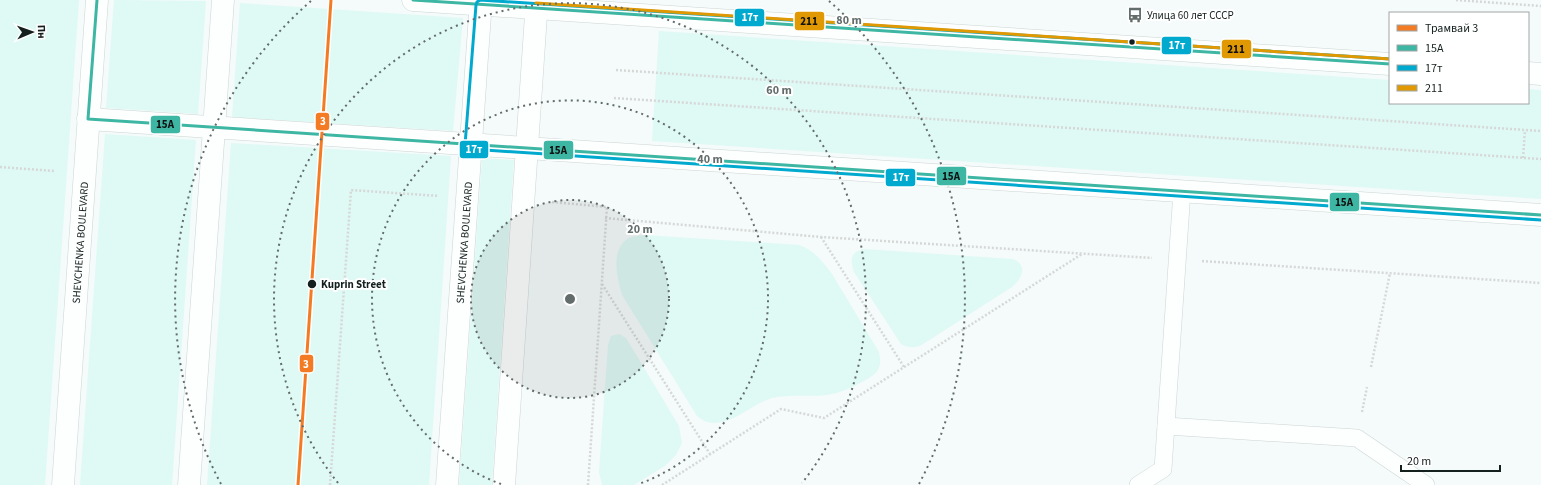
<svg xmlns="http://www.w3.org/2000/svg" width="1541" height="485" viewBox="0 0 1541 485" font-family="'Source Sans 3',sans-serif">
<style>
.green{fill:#dff9f4}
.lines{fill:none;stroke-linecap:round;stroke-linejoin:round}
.lane-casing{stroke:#ccd6d4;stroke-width:18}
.street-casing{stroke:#ccd6d4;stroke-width:23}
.secondary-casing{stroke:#ccd6d4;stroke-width:23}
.path{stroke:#d6d8d8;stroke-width:2.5;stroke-dasharray:2 2;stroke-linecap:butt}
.lane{stroke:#fdfefe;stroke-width:17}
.street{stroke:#fdfefe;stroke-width:22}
.secondary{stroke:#fdfefe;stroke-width:22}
.bus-1-casing{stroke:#fff;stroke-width:6}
.bus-2-casing{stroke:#fff;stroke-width:6}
.bus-3-casing{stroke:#fff;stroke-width:6}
.bus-1{stroke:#3db7a3;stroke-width:3}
.bus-2{stroke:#00a9ce;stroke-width:3}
.bus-3{stroke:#e09903;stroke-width:3}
.tram-1-casing{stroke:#fff;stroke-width:6}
.tram-1{stroke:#f37b24;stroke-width:3}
.ring{fill:none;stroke:#626d6b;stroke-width:2;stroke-dasharray:2 4}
.bus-dot{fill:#14201e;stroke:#fff;stroke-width:1.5}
.labels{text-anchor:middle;stroke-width:4;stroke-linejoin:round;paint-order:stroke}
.poi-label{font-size:11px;fill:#14201e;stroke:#fff;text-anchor:start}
.street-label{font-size:11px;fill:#14201e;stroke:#fff}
.stop-label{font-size:11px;font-weight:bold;fill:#14201e;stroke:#fff;text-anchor:start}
.centre{fill:#626d6b;stroke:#fff;stroke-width:2}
.ring-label{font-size:12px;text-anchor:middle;font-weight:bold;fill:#626d6b;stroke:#fff;stroke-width:4;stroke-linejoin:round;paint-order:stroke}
.line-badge{stroke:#fff;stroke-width:1.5}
.badge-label{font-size:11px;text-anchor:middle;font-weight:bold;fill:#fff}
.pale-badge-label{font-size:11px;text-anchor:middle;font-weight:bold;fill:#111}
</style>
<rect width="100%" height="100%" fill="#f4fbfa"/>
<g class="green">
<polygon points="0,0 79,0 45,485 0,485"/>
<polygon points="114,0 206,1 198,114 106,108"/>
<polygon points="240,3 463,18 453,131 232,117"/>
<polygon points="659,31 1390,80 1390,103 1528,103 1528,89 1541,90 1541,199 652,141"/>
<polygon points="105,134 196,140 172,485 80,485"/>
<polygon points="231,143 451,156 429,485 207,485"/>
<polygon points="482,158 514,160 492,485 459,485"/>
<path d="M644,235l155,10c15,5 24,17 33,29l47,78c4,17 -2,22 -17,30 -11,6 -22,11 -35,13 -18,2 -37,-1 -55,3 -21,6 -42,30 -65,24 -3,-1 -7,-4 -10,-6l-75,-121c-5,-18 -13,-48 9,-58 4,-1 9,-1 13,-2z"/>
<path d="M864,249l148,10c16,5 11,19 0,28l-92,59c-8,2 -12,2 -19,-2l-47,-72c-4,-12 -4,-20 10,-23z"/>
<polygon points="619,334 626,338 679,426 682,443 676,455 666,465 634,485 602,485 599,472 608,345 611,336"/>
</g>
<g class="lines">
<g class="lane-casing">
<g id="lane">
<polyline points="1166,426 1357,438 1426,485"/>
<polyline points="1138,485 1163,469 1182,191"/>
</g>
</g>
<g class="street-casing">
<g id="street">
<path id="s1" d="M447,485l34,-485"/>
<polyline points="504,485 537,0"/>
</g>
</g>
<g class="secondary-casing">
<g id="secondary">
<polyline points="413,0 1390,64"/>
<polyline points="1528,73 1541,74"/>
<polyline points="88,119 1541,215"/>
<path id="s2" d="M63,485l34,-485"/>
<polyline points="189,485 223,0"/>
</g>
</g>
<g class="path">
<polyline points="1456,0 1541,6"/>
<polyline points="616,70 1541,131"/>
<polyline points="614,98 1541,159"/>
<polyline points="1523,158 1525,130"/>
<polyline points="0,167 54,171"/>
<polyline points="552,202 607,207 588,485"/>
<polyline points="605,218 821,237 1152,258"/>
<polyline points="821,237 904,367"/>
<polyline points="1202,261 1541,283"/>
<polyline points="602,284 710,454"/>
<polyline points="1371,367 1390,273"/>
<polyline points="1362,412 1367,387"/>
<polyline points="330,485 351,190 439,196"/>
<polyline points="662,485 781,409 824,418 1082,254"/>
</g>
<use href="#lane" class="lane"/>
<use href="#street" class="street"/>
<use href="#secondary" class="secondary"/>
<g class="bus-1-casing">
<g id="bus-1">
<polyline points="97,0 88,119 1541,215"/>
<polyline points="413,0 1390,64"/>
</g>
</g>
<g class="bus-2-casing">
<polyline id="bus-2" points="1390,59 480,0 477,2 476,5 465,145 467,148 470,149 1541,220"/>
</g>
<g class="bus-3-casing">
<polyline id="bus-3" points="536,3 1390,59"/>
</g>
<use href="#bus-1" class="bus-1"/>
<use href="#bus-2" class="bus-2"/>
<use href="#bus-3" class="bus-3"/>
<g class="tram-1-casing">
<polyline id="tram-1" points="298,485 331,0"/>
</g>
<use href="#tram-1" class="tram-1"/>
</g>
<circle cx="570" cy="299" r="99" fill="#626d6b" fill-opacity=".12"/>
<g class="ring">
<circle cx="570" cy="299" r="99"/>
<path d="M501 484A198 198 0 1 1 639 484"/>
<path d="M338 483A296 296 0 1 1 802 483"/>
<path d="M221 484A395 395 0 0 1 311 1M829 1A395 395 0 0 1 919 484"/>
</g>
<defs>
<g id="bus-bare" transform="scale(1.2)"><path d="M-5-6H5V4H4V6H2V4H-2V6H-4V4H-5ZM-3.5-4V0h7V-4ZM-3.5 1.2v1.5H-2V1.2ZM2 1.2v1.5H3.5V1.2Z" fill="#626d6b" stroke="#fff" stroke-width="2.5" paint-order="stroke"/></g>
</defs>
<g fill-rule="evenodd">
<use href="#bus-bare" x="1135" y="15"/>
</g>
<g class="bus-dot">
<circle cx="1132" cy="42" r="3.5"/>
<circle cx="312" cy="284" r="5"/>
</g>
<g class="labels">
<g class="poi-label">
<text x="1147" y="19">Улица 60 лет СССР</text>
</g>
<g class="street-label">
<text dy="4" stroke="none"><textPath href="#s2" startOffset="243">SHEVCHENKA BOULEVARD</textPath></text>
<text dy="4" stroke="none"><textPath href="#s1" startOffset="243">SHEVCHENKA BOULEVARD</textPath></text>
</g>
<g class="stop-label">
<text x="321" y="288">Kuprin Street</text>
</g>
</g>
<circle cx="570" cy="299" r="6" class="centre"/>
<g class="ring-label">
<text x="849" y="24">80 m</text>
<text x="779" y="94">60 m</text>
<text x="710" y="163">40 m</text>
<text x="640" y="233">20 m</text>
</g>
<g class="line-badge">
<rect x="734" y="8" width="31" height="19" rx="4" fill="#00a9ce"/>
<rect x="794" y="11" width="31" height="20" rx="4" fill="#e09903"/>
<rect x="1161" y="36" width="31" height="19" rx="4" fill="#00a9ce"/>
<rect x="1221" y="39" width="31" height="20" rx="4" fill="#e09903"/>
<rect x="315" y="112" width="15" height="19" rx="4" fill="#f37b24"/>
<rect x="150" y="115" width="31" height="19" rx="4" fill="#3db7a3"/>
<rect x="459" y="140" width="30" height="19" rx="4" fill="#00a9ce"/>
<rect x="543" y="140" width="31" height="20" rx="4" fill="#3db7a3"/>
<rect x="936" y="166" width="31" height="20" rx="4" fill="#3db7a3"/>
<rect x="885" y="168" width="31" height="19" rx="4" fill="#00a9ce"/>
<rect x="1329" y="192" width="31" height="20" rx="4" fill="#3db7a3"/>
<rect x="299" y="354" width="15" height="19" rx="4" fill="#f37b24"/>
</g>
<g class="badge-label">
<text x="750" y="21">17т</text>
<text x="1177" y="49">17т</text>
<text x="323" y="125">3</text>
<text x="474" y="153">17т</text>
<text x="901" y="181">17т</text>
<text x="306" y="368">3</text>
</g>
<g class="pale-badge-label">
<text x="809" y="25">211</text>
<text x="1236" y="53">211</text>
<text x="165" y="128">15А</text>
<text x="558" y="154">15А</text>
<text x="951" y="180">15А</text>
<text x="1344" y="206">15А</text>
</g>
<rect x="1389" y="12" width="140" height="92" fill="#ffffff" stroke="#a1a6a5"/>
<rect x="1397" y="25" width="20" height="6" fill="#f37b24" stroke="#a1a6a5"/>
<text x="1425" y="32" font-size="12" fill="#14201e">Трамвай 3</text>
<rect x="1397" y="45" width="20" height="6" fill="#3db7a3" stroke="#a1a6a5"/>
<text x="1425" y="52" font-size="12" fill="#14201e">15А</text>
<rect x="1397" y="65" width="20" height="6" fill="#00a9ce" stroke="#a1a6a5"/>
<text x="1425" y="72" font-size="12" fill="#14201e">17т</text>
<rect x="1397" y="85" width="20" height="6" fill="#e09903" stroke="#a1a6a5"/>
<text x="1425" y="92" font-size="12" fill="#14201e">211</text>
<g transform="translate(32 32) rotate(88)" stroke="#ffffff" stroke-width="3" paint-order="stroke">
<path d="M0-3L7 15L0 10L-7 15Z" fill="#14201e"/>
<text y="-6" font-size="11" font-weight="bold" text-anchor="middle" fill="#14201e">Пн</text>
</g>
<path d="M1401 465v6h99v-6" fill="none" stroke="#14201e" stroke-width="2"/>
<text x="1407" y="465" font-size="12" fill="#14201e" stroke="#ffffff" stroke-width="3" paint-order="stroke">20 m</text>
</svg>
